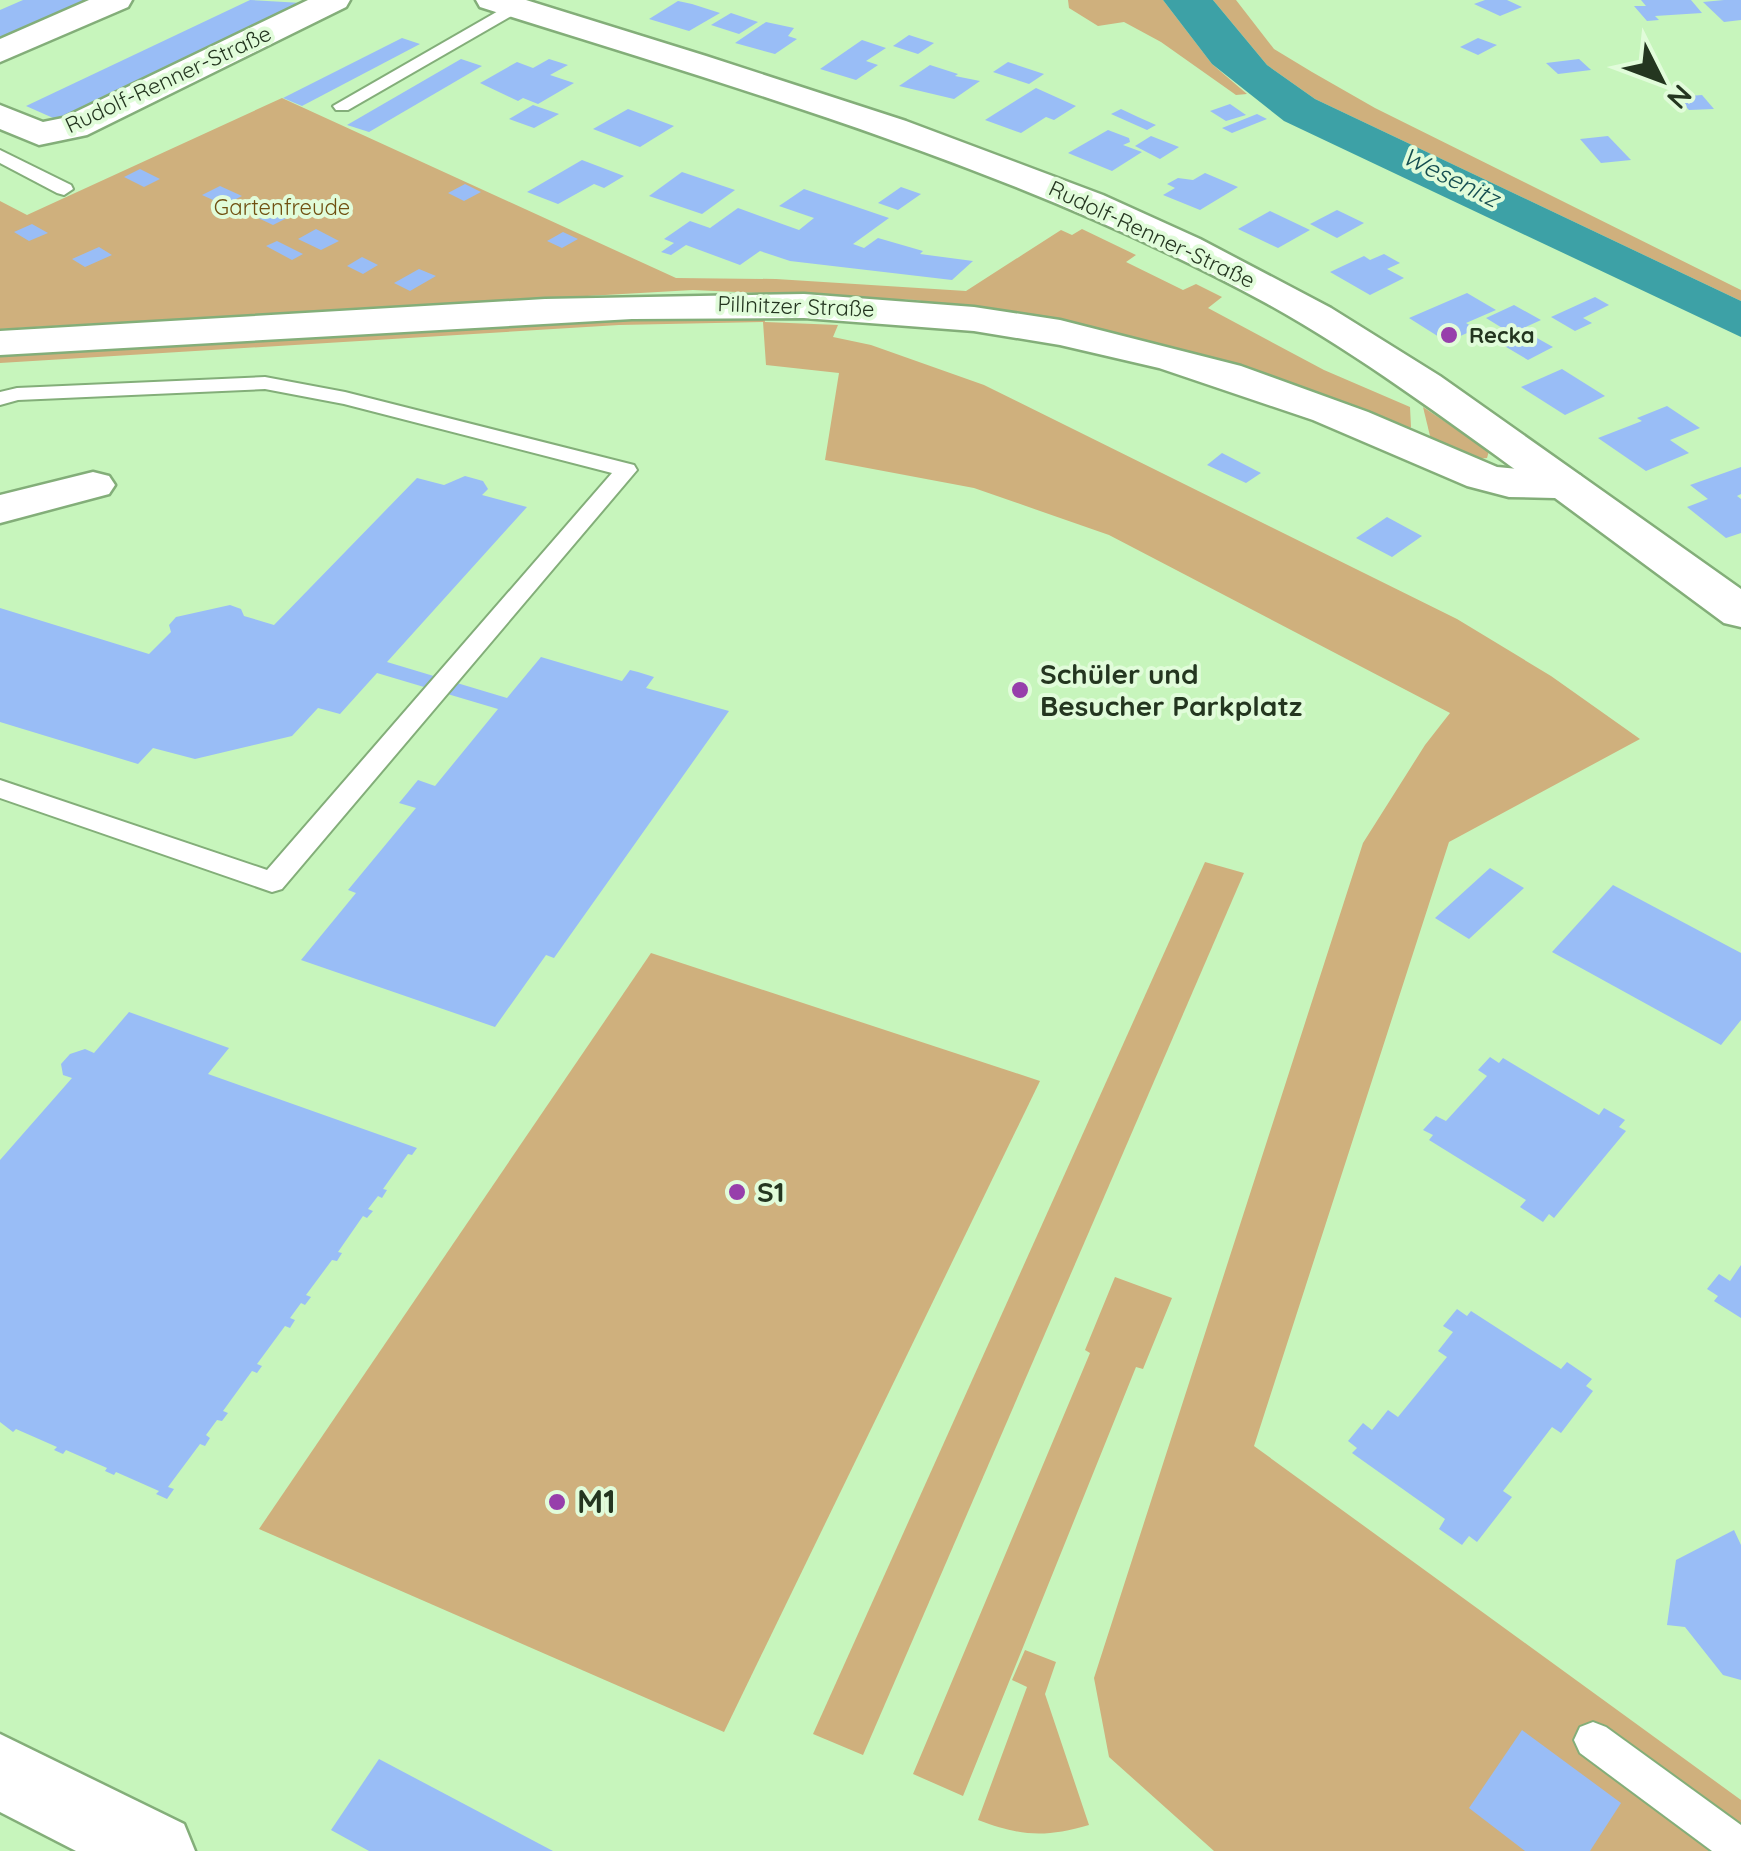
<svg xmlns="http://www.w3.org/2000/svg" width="1741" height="1851" viewBox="0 0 1741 1851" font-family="Quicksand,sans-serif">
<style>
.green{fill:#cfb07d}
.water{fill:#3da1a6}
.building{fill:#99bdf6}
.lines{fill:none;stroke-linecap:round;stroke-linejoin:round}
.lane-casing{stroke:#83ae79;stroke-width:4}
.street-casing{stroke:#83ae79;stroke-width:5}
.secondary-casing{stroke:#83ae79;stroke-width:5}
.lane{fill:#fff;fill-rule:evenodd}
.street{fill:#fff;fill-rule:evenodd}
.secondary{fill:#fff;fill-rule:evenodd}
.poi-dot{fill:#973fab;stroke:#e1fcda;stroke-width:4}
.labels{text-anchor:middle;stroke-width:8;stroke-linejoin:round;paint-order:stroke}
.far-street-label{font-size:22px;fill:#243620;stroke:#e1fcda}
.far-park-label{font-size:22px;fill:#705011;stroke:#e1fcda}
.far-poi-label{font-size:22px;font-weight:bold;fill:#243620;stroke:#e1fcda;text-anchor:start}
.far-water-label{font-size:25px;font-style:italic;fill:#154e51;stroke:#e1fcda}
.poi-label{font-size:28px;font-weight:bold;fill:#243620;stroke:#e1fcda;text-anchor:start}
.near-poi-label{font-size:32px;font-weight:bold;fill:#243620;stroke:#e1fcda;text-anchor:start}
</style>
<rect width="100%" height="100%" fill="#c7f5bc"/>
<g class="green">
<polygon points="1068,0 1163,0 1212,64 1247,94 1236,95 1161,42 1124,22 1098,26 1069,8"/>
<polygon points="1213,0 1236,0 1274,49 1312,72 1375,108 1741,290 1741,301 1315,99 1267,65"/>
<polygon points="282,98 676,278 776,279 966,291 1061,230 1072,235 1082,229 1136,255 1126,262 1183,290 1196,284 1222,297 1208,308 1324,370 1410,407 1411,427 1407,431 1299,385 1158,344 916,300 693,290 0,329 0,201 27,215"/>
<polygon points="619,313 764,315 765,322 838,325 833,337 871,345 984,385 1457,619 1551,676 1640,739 1449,842 1254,1446 1741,1800 1741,1851 1214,1851 1109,1757 1094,1678 1363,843 1425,745 1450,713 1109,535 974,488 825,460 839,373 766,365 763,322 619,325 0,363 0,354"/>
<polygon points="1423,407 1489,451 1487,458 1478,459 1431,440"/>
<polygon points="1205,862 1244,873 863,1755 813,1734"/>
<polygon points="651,953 1040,1081 724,1732 259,1529"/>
<polygon points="1115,1277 1172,1298 1143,1369 1136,1367 963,1796 913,1774 1090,1353 1085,1350"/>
<path d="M1025,1650l31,12 -11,32 44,131c-45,13 -68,11 -111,-5l49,-133 -15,-7z"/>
</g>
<polygon class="water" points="1163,0 1213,0 1267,65 1315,99 1741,301 1741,337 1284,121 1212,64"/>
<g class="building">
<polygon points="23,0 89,0 0,40 0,10"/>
<polygon points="250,0 302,3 60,121 26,106"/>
<polygon points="1485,0 1507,0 1522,7 1500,16 1474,4"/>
<polygon points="1641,0 1691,0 1702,13 1655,16 1659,20 1647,21 1634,6 1646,6"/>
<polygon points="1724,0 1741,0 1741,20 1724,22 1703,2"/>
<polygon points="678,1 692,4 720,13 689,31 649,19"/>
<polygon points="731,13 758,22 739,34 711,25"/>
<polygon points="766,22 794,28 788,36 797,39 775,54 735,43"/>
<polygon points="909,35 934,43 918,54 893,46"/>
<polygon points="402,38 420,44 302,106 283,98"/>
<polygon points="1478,38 1497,45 1478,55 1460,47"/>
<polygon points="862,40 886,48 866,61 878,65 856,80 820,69"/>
<polygon points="461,59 482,66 369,132 347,125"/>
<polygon points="549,59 568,65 550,75 574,83 538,104 523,98 518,101 480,83 517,62 533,68"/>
<polygon points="1579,59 1591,70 1558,74 1546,63"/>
<polygon points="1008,62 1044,74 1029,84 993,72"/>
<polygon points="930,65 958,74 955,76 980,81 954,99 899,86"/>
<polygon points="1036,88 1076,106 1054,120 1046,117 1021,133 985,120"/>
<polygon points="1702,95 1714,109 1689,110 1677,97"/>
<polygon points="1230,104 1246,115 1226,121 1210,111"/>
<polygon points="533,105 559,114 534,128 509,119"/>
<polygon points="628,109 674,126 640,147 593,129"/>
<polygon points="1121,109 1138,117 1156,125 1147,130 1111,114"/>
<polygon points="1257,114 1267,119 1232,133 1222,128"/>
<polygon points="1108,130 1129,138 1130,142 1123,145 1142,152 1112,171 1068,153"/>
<polygon points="1151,136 1179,147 1160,159 1135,146"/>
<polygon points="1608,136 1631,160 1601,163 1580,139"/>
<polygon points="582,160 624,176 604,188 594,184 558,204 527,192"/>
<polygon points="140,169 160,179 144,187 124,177"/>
<polygon points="682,172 735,190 702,214 649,196"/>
<polygon points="1205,173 1238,187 1200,210 1163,195 1175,188 1167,184 1178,178 1193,180"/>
<polygon points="465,184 481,192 464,201 448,193"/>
<polygon points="220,186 242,196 224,205 202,195"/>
<polygon points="901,187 921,194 898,210 878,203"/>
<polygon points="804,189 889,218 853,244 864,248 878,238 923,251 920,254 973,261 952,280 790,261 760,251 740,265 686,245 671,255 661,252 674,243 664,239 690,221 710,228 738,208 799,230 814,218 779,206"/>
<polygon points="272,209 289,217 273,225 256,217"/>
<polygon points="1337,210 1364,223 1337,238 1310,224"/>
<polygon points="1270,211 1310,230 1278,248 1238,229"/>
<polygon points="32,224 48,233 29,241 14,232"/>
<polygon points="316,229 339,241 321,250 298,239"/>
<polygon points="563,232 578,239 562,248 547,241"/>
<polygon points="277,241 303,254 292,260 266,246"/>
<polygon points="99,247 112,255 85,267 72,259"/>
<polygon points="1384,254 1400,263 1387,269 1404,278 1370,295 1330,272 1364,256 1370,260"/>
<polygon points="362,257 378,265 363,274 347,266"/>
<polygon points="419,269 436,276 410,291 394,283"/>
<polygon points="1467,293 1496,310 1466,323 1476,329 1447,342 1409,318"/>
<polygon points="1595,297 1609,305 1583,318 1592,323 1575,331 1551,317"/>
<polygon points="1514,305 1541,320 1521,329 1553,347 1528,360 1496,341 1512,334 1486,318"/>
<polygon points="1562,369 1605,396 1565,415 1521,387"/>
<polygon points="1667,406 1700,428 1670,440 1689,453 1646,471 1598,438 1642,421 1637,418"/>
<polygon points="1222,453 1261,473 1246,483 1207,465"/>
<polygon points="1741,467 1741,494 1737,496 1741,499 1741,533 1726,538 1687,507 1708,499 1690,485"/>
<polygon points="465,476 483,481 488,489 482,495 527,507 387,662 507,698 541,657 622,681 630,670 638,672 654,677 646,688 729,711 554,958 546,955 495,1027 301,960 356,893 348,890 416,808 399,803 418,780 435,786 498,709 377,673 340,714 318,708 292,736 195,759 153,748 138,764 0,722 0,608 149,654 171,632 169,625 176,617 230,605 241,609 244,616 274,625 417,478 444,485"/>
<polygon points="1387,517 1422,536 1392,557 1356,538"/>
<polygon points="1490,868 1524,888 1469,939 1435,918"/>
<polygon points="1613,885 1741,953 1741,1020 1721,1045 1552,952"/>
<polygon points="129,1012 229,1048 208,1074 417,1148 412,1155 408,1154 383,1189 387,1190 382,1198 378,1196 368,1209 373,1211 367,1218 363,1216 338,1252 342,1253 337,1261 332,1260 306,1295 311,1297 305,1305 301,1303 290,1318 295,1320 290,1328 285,1326 257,1364 262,1366 257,1373 252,1371 223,1411 228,1413 222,1421 217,1420 206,1435 210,1438 205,1446 200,1444 168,1487 174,1489 167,1499 156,1494 159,1491 116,1472 114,1475 105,1471 107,1468 66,1450 63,1454 54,1450 57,1447 16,1429 13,1432 0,1422 0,1160 72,1078 63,1075 61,1064 70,1054 85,1049 94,1053"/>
<polygon points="1490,1057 1499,1063 1503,1058 1599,1115 1604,1108 1625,1120 1619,1127 1626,1131 1554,1218 1549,1214 1543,1222 1520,1207 1526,1200 1429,1140 1433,1135 1423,1130 1436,1116 1446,1121 1487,1076 1478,1070"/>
<polygon points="1741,1265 1741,1318 1714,1301 1718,1296 1707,1289 1719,1274 1730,1281"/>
<polygon points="1457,1309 1467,1316 1471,1311 1561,1369 1567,1362 1592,1379 1586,1386 1593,1391 1561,1433 1552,1427 1503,1491 1512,1497 1477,1542 1469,1536 1462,1545 1439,1529 1445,1519 1352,1453 1357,1448 1348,1441 1363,1423 1372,1430 1388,1410 1398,1417 1447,1357 1438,1351 1453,1332 1443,1326"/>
<polygon points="1734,1530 1741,1545 1741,1680 1723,1675 1685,1627 1667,1625 1676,1560"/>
<polygon points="1522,1730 1621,1803 1590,1851 1525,1851 1469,1808"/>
<polygon points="379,1759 553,1851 369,1851 331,1830"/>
</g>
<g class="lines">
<g class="lane-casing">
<g id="lane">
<polygon points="514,2 522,7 520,11 348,110 336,110 333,106"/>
<polygon points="0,150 71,185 73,189 64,195 57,193 0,163"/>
<polygon points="265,377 345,392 634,465 637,470 282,889 272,892 0,798 0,780 267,870 612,473 344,404 265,389 18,400 0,405 0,392 17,388"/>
<polygon points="1593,1722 1606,1727 1741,1825 1741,1851 1712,1851 1580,1753 1574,1740 1580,1727"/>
</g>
</g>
<g class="street-casing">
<g id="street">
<polygon points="89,0 132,0 128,7 0,62 0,39"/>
<polygon points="308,0 350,0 346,7 87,135 39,145 0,129 0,105 43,122 63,118"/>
<path d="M476,0h50l180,56 200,65 197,74 97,44 131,69 109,68 140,99 6,9 -6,9 -16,4 -16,-4c-92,-66 -183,-135 -282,-190 -247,-134 -519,-212 -786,-296z"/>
<polygon points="93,472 109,476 115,485 109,494 0,523 0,495"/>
<polygon points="0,1734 184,1824 195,1851 76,1851 0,1812"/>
</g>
</g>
<g class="secondary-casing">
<polygon id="secondary" points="804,294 974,307 1060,320 1241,366 1368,412 1497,467 1580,475 1741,589 1741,627 1724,623 1555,498 1509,497 1467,486 1313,420 1159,368 1060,345 974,331 804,318 632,319 0,355 0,331 545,299"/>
</g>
<use href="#lane" class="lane"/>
<use href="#street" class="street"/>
<use href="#secondary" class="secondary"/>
</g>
<g class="poi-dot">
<circle cx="1449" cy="335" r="10"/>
<circle cx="1020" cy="690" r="10"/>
<circle cx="737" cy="1192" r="10"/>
<circle cx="557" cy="1502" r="10"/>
</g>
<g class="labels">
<g class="far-street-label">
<text transform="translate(168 79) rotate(-25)" y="8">Rudolf-Renner-Straße</text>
<text transform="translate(1152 234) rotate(25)" y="8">Rudolf-Renner-Straße</text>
<text transform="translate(796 306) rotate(2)" y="8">Pillnitzer Straße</text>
</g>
<g class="far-park-label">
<text x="282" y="215">Gartenfreude</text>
</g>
<g class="far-poi-label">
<text x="1469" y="343">Recka</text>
</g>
<g class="far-water-label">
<text transform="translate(1451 177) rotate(26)" y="9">Wesenitz</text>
</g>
<g class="poi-label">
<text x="1040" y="684">Schüler und<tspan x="1040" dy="32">Besucher Parkplatz</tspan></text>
<text x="757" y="1202">S1</text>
</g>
<g class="near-poi-label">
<text x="577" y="1513">M1</text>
</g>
</g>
<g transform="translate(1661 80) rotate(132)" stroke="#e1fcda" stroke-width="8" paint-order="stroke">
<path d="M0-8L18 38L0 25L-18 38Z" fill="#243620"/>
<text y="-15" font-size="28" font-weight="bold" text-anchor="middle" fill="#243620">N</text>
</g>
</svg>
